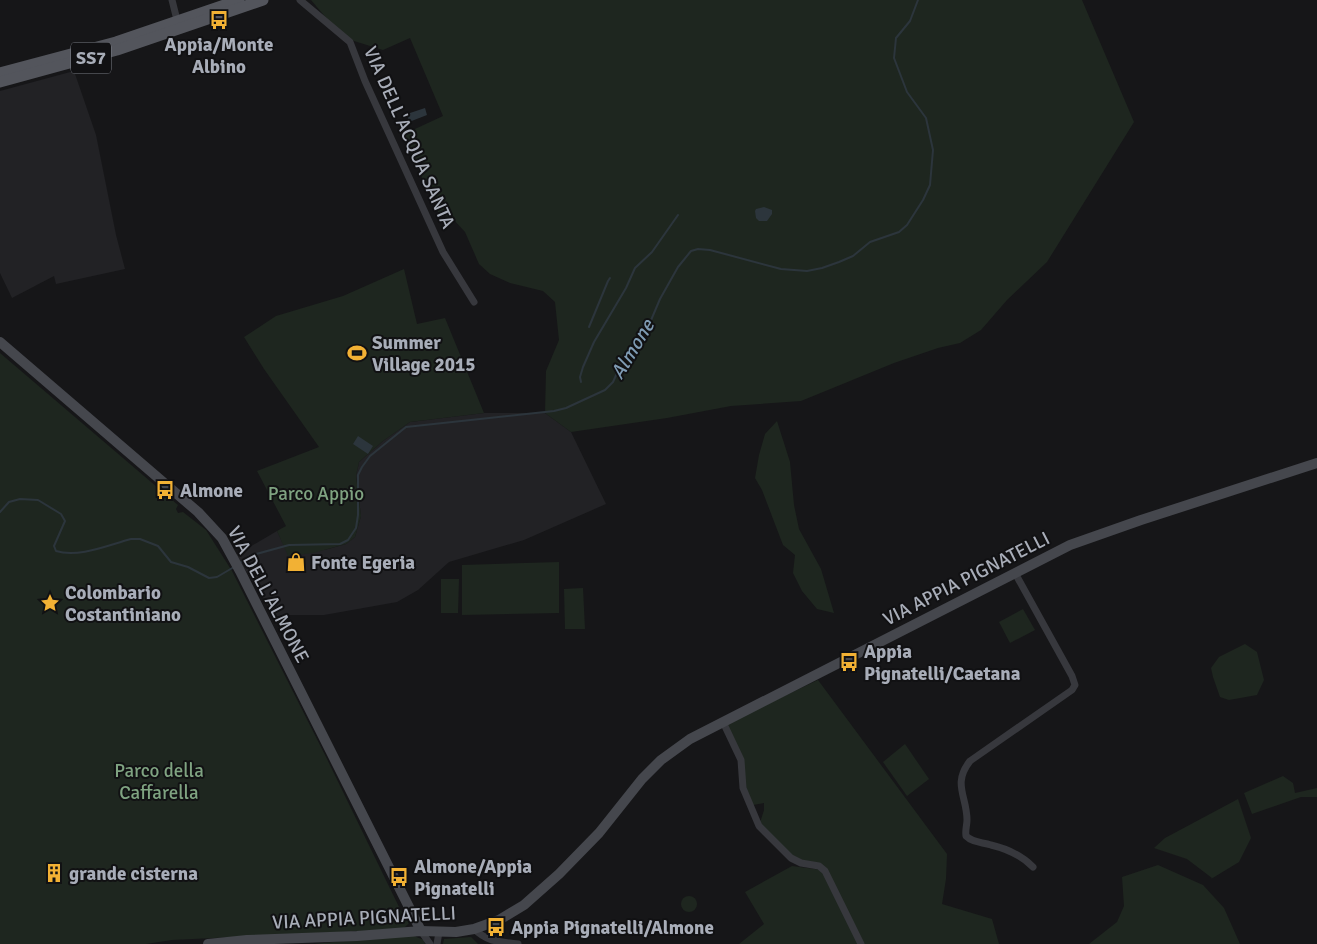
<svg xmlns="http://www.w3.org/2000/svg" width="1317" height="944" viewBox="0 0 1317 944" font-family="Signika,sans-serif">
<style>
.built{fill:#222225}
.green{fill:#1e261f}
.water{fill:#2c353c}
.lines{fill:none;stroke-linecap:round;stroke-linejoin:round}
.stream{stroke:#2c353c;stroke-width:2}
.street{stroke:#37383d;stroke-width:7}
.secondary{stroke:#45474d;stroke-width:10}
.primary{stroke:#53555c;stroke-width:11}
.labels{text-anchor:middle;stroke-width:4;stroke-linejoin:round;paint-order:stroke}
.shield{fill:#111113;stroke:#7b7e86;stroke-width:1}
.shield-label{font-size:18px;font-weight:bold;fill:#a8adb8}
.poi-label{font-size:19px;font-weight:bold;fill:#a8adb8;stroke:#111113;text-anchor:start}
.street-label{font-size:19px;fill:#a8adb8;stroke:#111113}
.park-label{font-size:19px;fill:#7fa381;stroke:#111113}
.water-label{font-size:20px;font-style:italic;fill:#7f9bb3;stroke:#111113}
</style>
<rect width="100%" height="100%" fill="#161618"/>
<g class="built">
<polygon points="74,71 96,135 116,235 125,269 56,284 54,276 12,298 0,273 0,91"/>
<polygon points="484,413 545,413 571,432 606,504 524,540 449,562 418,590 397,602 324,615 282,615 275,617 236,555 277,531 289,556 328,549 346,544 355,537 361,516 356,476 359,462 383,441 410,422"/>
</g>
<g class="green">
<polygon points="311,0 1082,0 1134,122 1047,262 1007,300 981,330 960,343 938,348 894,363 801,401 731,406 667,418 571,432 545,413 546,371 559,340 555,302 543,291 510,283 490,274 479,264 465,232 454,220 438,212 402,135 443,116 410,38 383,50 354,41 333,26"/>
<polygon points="404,269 417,324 445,318 484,413 410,422 383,441 359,462 356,476 361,516 355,537 346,544 313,553 288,556 277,531 286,526 257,471 319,447 264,369 244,337 276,316 343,296"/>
<polygon points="0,353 178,505 176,509 178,513 183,512 206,530 232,571 327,759 401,911 407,915 409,923 403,929 172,940 146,944 0,944"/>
<polygon points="777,421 790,462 794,505 799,529 821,569 834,613 817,609 802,591 793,573 795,555 783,545 762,490 755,478 759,455 765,434"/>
<polygon points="559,562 559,613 462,615 462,565"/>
<polygon points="441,579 459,579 458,613 441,613"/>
<polygon points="583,588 585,629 565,629 564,589"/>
<polygon points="1023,609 1035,630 1010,643 999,622"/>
<polygon points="1245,644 1257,652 1264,680 1257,695 1229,700 1220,697 1213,677 1211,668 1219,657"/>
<polygon points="818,680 947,854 946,879 942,904 992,919 999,944 739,944 764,924 745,892 792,866 822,870 804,863 786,853 759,826 764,810 764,803 753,805 743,782 744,765 725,724"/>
<polygon points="905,744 929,779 907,796 883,762"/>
<polygon points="1283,776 1293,783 1295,793 1317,788 1317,797 1301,797 1252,814 1244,793"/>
<polygon points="1238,799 1251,838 1239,862 1211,879 1212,878 1187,859 1154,848 1165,838"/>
<polygon points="1158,865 1203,885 1224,908 1240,944 1089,944 1117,922 1124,906 1122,877"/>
<circle cx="689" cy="904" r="8"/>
<polygon points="409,934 424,940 425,944 314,944"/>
<polygon points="471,937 478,944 443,944 444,939"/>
</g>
<g class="water">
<polygon points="425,108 427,115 409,122 407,114"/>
<polygon points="764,207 772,210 772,214 767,221 759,221 756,218 755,211 756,209"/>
<polygon points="358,436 373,446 368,454 353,444"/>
</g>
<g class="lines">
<g class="stream">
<polyline points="589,327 608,281 610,278"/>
<polyline points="581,382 580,377 583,367 594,342 626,288 635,268 652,252 678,215"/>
<path d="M0,512l9,-10 11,-3 18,1 23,14 4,7 -11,25 2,5c23,7 52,-6 75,-12h9l18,7 13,16 17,5 21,11 8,-1 17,-10"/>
<polyline points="240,563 249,556 289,545 340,544 348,540 356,528 358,515 358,475 362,467 370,456 406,427 554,411 566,408 605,390 613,382 626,353 643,339 660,299 678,267 691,251 698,249 710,250 781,269 807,271 822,268 839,262 853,256 870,242 899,232 907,225 923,200 930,185 933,150 926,118 907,92 894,58 896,38 910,21 918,0"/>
</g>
<g class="street">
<polyline points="172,0 178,24"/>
<polyline points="300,0 350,42 365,81 443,252 474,302"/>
<path d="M1015,573l57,103 3,9 -3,5 -102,71c-18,23 -3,35 -3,59 0,5 -2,10 -1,16 7,7 16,6 25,9 17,4 30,10 42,22"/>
<polyline points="723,722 741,760 743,788 759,826 791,858 801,863 819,866 825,871 861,944"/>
<path d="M474,929c15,14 25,12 44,15"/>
<polyline points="421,931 430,944"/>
<polyline points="437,944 439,932"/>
</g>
<g class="secondary">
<polyline points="0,342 198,512 222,538 240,571 421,931"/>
<polyline points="208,944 247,940 357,936 421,931 456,932 474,929 499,920 524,905 559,874 599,833 642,779 661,760 690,739 1070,545 1141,520 1317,463"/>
</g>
<g class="primary">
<polyline points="0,73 116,42 239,0"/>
<polyline points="0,82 117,50 263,0"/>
</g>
</g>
<defs>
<g id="bus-bare" transform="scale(1.5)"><path d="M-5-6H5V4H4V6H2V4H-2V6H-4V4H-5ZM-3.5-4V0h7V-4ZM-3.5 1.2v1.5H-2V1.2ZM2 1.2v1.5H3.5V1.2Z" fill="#f2b134" stroke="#111113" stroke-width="2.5" paint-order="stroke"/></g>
<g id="stadium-bare" transform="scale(1.5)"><path d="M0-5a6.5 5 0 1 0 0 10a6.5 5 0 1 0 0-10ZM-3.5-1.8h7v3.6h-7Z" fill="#f2b134" stroke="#111113" stroke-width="2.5" paint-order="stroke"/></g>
<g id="shop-bare" transform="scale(1.5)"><path d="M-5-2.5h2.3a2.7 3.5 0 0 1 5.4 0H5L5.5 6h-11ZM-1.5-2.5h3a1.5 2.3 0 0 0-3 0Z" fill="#f2b134" stroke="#111113" stroke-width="2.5" paint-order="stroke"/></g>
<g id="sight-bare" transform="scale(1.5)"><path d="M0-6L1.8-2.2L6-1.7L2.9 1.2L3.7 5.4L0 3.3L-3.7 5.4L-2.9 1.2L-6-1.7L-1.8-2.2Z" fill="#f2b134" stroke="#111113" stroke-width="2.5" paint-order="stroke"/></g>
<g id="building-bare" transform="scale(1.5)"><path d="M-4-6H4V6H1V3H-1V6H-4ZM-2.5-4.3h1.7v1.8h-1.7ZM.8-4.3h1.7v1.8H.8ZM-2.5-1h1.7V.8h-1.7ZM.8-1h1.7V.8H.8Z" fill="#f2b134" stroke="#111113" stroke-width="2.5" paint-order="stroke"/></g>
</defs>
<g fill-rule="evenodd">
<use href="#bus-bare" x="219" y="20"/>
<use href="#stadium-bare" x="357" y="353"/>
<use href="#bus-bare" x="165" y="490"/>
<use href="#shop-bare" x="296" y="562"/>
<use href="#sight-bare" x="50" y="603"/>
<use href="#bus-bare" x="849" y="662"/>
<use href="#building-bare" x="54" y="873"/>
<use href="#bus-bare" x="399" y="877"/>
<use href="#bus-bare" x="496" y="927"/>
</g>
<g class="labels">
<rect class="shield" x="71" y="42.5" width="40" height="31" rx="4"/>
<g class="shield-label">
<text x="91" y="64">SS7</text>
</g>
<g class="poi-label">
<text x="219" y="51" text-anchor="middle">Appia/Monte<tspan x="219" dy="22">Albino</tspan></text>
<text x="372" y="349">Summer<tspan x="372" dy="22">Village 2015</tspan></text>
<text x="180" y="497">Almone</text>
<text x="311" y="569">Fonte Egeria</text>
<text x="65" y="599">Colombario<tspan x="65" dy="22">Costantiniano</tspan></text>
<text x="864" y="658">Appia<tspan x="864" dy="22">Pignatelli/Caetana</tspan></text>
<text x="414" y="873">Almone/Appia<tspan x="414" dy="22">Pignatelli</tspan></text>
<text x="69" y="880">grande cisterna</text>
<text x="511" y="934">Appia Pignatelli/Almone</text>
</g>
<g class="street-label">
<text transform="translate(410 137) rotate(66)" y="7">VIA DELL'ACQUA SANTA</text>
<text transform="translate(966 578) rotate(-27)" y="7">VIA APPIA PIGNATELLI</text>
<text transform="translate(269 594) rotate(62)" y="7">VIA DELL'ALMONE</text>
<text transform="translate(364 917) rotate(-3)" y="7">VIA APPIA PIGNATELLI</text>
</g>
<g class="park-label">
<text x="316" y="500">Parco Appio</text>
<text x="159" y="777">Parco della<tspan x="159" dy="22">Caffarella</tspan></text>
</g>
<g class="water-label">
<text transform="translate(632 349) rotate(-59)" y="7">Almone</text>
</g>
</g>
</svg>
